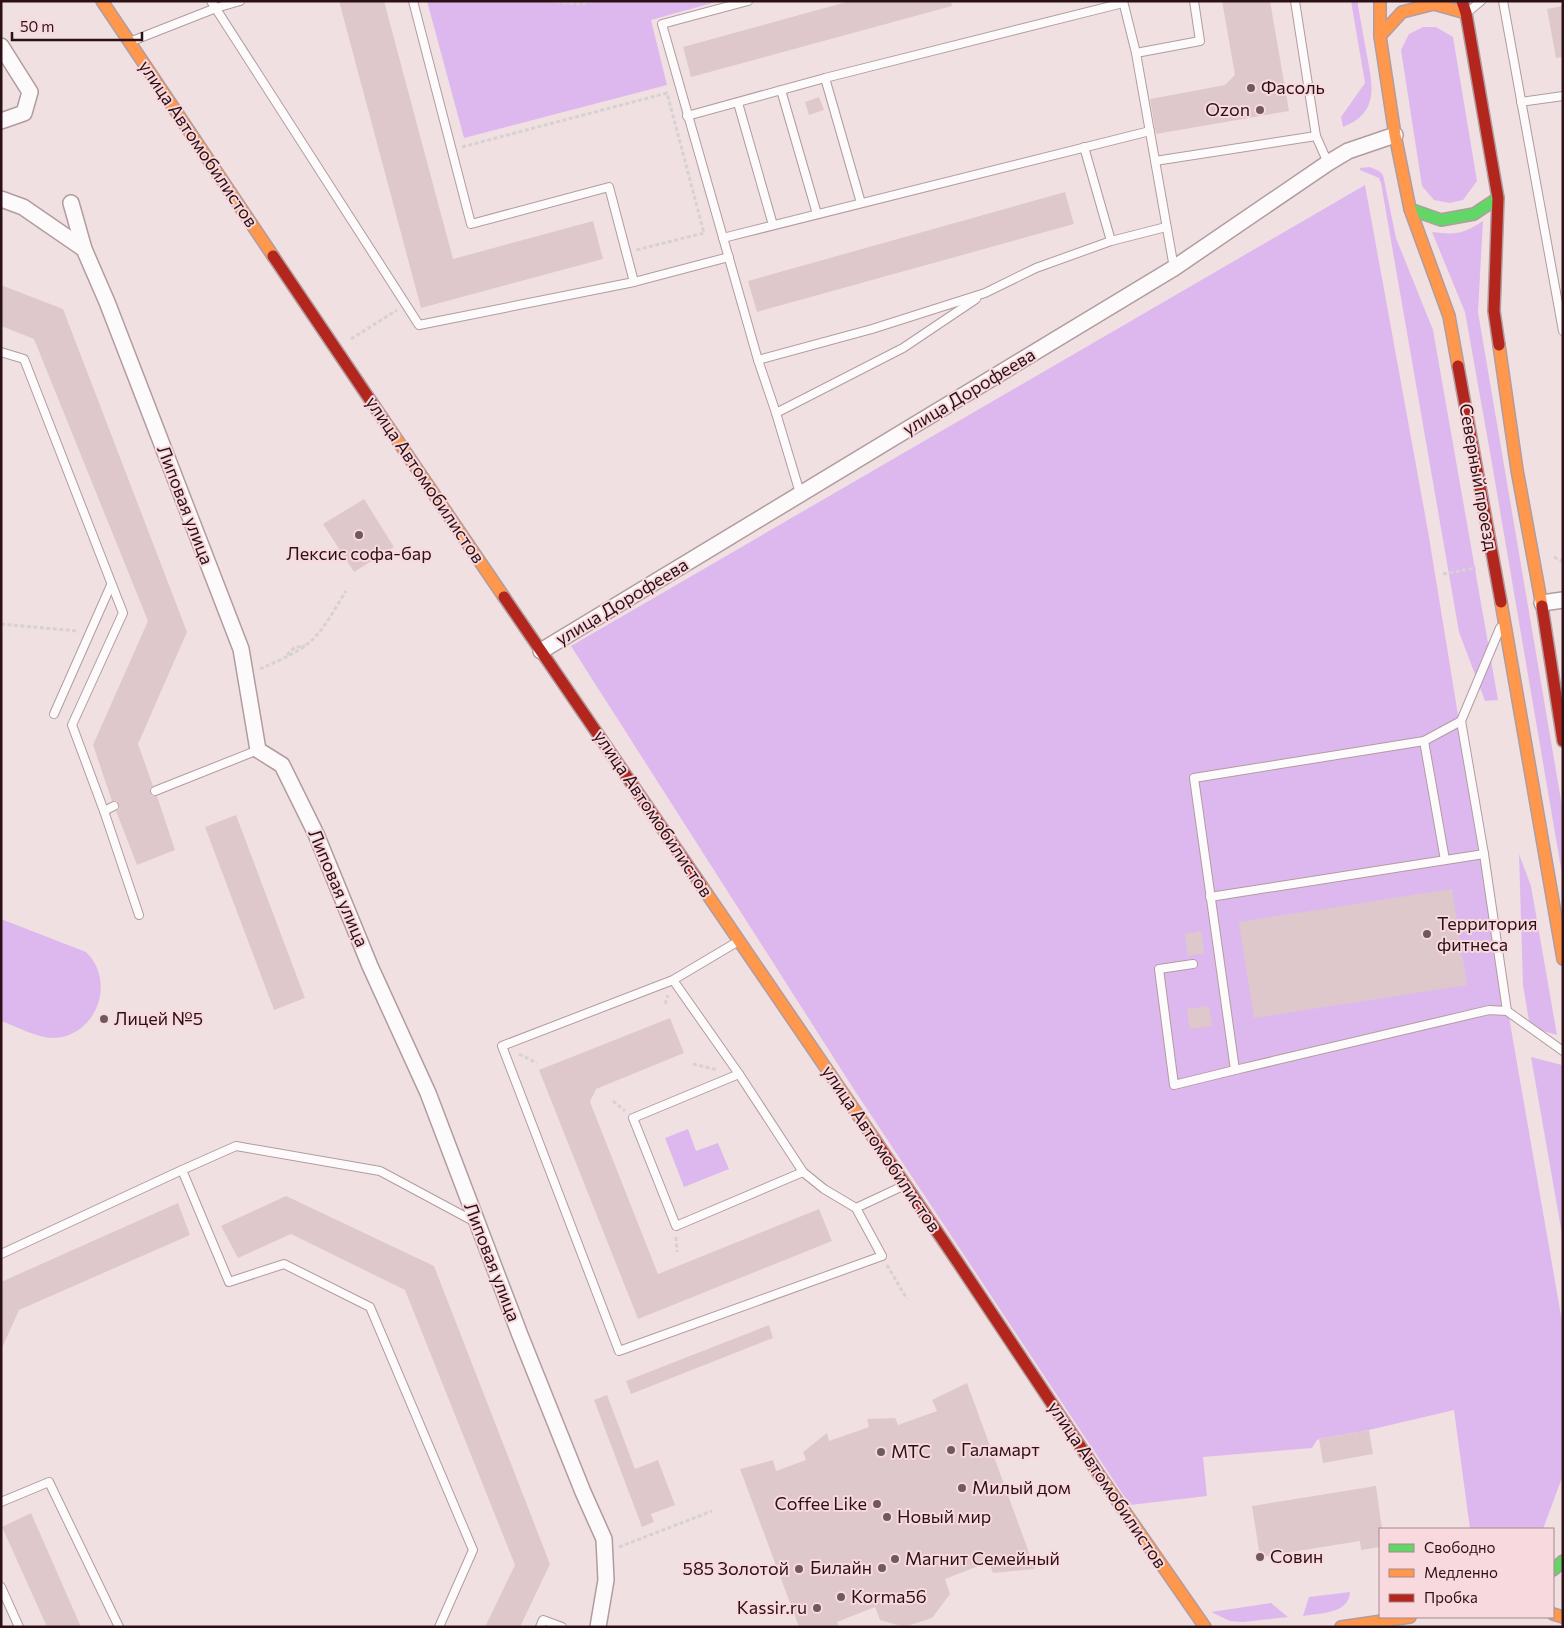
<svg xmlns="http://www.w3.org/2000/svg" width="1564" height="1628" viewBox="0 0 1564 1628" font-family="Commissioner,sans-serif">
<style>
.green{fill:#ddb8ee}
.building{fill:#dfc8cb}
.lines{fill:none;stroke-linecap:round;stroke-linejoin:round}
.lane-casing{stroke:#b19c9f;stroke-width:10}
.street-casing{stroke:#b19c9f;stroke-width:18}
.fast-casing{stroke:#b19c9f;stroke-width:14}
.slow-casing{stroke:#b19c9f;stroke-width:14}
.jam-casing{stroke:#b19c9f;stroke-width:14}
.path{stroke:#d7d1d2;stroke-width:3;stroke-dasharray:4 2.5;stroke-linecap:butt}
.lane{stroke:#fdfafb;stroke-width:8}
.street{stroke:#fdfafb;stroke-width:15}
.fast{stroke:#63d668;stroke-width:11}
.slow{stroke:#ff974d;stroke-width:11}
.jam{stroke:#b3261e;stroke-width:11}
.poi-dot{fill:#70595d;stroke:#f8d9dd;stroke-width:2}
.labels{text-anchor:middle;stroke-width:4;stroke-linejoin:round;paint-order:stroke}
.poi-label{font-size:18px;fill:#2b1116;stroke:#f8d9dd;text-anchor:start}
.street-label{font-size:18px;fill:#2b1116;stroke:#f8d9dd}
</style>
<rect width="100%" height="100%" fill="#f1e0e2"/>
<g class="green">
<polygon points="427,1 719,1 651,20 667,85 464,138"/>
<path d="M1351,1h7v5c3,16 6,33 9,50 6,31 12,57 -24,71l-2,-10 24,-34z"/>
<polygon points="1423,27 1436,27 1453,37 1477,181 1463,200 1450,203 1434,200 1422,186 1401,50 1409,34"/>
<polygon points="1370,167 1379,171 1383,175 1396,238 1433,330 1498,700 1485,701 1459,632 1381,183 1379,178 1360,170 1360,168"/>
<polygon points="1365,185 1428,531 1483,868 1563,1327 1563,1475 1543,1529 1470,1529 1454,1410 1369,1430 1319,1439 1317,1440 1312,1448 1203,1457 1207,1496 1130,1505 853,1088 571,646"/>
<path d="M1483,221l-5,91 85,500v68l-72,-422 -26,-146 -33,-80c24,3 31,2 51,-11z"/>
<polygon points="1519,854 1531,886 1557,1035 1530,1027 1523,985"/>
<path d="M1,919l85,33c31,30 10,85 -33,86 -16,0 -37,-12 -52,-17z"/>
<polygon points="1531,1057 1562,1065 1563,1240"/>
<polygon points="688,1129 696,1151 718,1143 729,1169 684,1187 665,1138"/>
<path d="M1350,1592c-1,22 -30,21 -47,24l6,-19z"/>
<polygon points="1271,1603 1288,1617 1243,1622 1230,1621 1211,1612"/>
</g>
<g class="building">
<polygon points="339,1 384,1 453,259 593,221 603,259 421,308"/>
<polygon points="850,1 951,1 952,6 691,77 683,47"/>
<polygon points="1222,1 1270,1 1289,111 1156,134 1150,99 1225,85 1235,75"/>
<polygon points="1563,6 1563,57 1556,58 1547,9"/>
<polygon points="819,97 824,110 809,115 805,102"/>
<polygon points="1065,192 1074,224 757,312 748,281"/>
<polygon points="1,285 63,309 187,632 138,744 153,786 150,788 150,793 152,796 157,796 175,850 137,865 116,811 119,809 119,804 117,801 112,801 93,745 148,621 34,339 1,326"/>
<polygon points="364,499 394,547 354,572 323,524"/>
<polygon points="236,815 305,998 274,1010 205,827"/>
<polygon points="1452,889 1467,985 1254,1018 1239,922"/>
<polygon points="1201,931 1204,953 1188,956 1185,934"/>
<polygon points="1209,1006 1212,1026 1190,1029 1187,1009"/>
<polygon points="670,1018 684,1053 596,1089 590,1102 658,1274 819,1209 832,1241 638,1319 539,1070"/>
<polygon points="286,1196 434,1266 550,1564 520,1627 485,1627 515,1565 405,1290 291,1234 238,1258 221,1226"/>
<polygon points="178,1203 190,1235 19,1310 1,1350 1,1282"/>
<polygon points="769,1325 773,1338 631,1394 626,1381"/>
<polygon points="967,1383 1035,1569 993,1573 989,1562 945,1579 950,1594 932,1618 904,1627 880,1620 875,1607 837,1622 839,1627 799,1627 740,1469 773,1460 776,1471 806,1460 803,1452 827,1433 829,1441 869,1427 867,1419 895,1418 898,1425 937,1411 932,1400"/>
<polygon points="607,1395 635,1469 658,1460 675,1505 651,1514 654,1522 642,1527 594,1400"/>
<polygon points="1369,1430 1373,1454 1323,1463 1319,1439"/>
<polygon points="1376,1486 1382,1529 1380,1529 1380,1547 1361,1550 1360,1541 1260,1557 1252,1506"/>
<polygon points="31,1513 81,1627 47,1627 2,1527"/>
</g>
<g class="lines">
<g class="lane-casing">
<g id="lane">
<polyline points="211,1 419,325 634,282"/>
<polyline points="413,1 471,224 609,187 634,282 729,257"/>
<polyline points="748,1 662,24 758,360 776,413 800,493"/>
<polyline points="1123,1 1136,53"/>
<polyline points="1295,1 1316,136 1328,163"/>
<polyline points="1503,1 1563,331"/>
<polyline points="1469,11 1481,1"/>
<polyline points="132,41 216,8 240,1"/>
<polyline points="825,78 861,203"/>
<polyline points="781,90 817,214"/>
<polyline points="1521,102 1563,96"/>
<polyline points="738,103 773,225"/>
<polyline points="687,116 825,78 1123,3"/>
<polyline points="1084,147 1111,241"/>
<polyline points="1155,161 1316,136"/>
<polyline points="723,238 1150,131"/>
<polyline points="1174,268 1136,53 1200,41 1194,1"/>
<polyline points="1,352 24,359 123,613 72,725 104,811 139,915"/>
<polyline points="758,360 872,329 985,293 1036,268 1111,241 1166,227"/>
<polyline points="776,413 903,348 976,299"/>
<polyline points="1500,628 1461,721 1424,741 1194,778 1235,1070 1489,1010 1507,1011 1563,1051"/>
<polyline points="54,714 111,585"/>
<polyline points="1461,721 1484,854 1507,1011"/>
<polyline points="1424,741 1445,860"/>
<polyline points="155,791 258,750"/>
<polyline points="104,811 114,806"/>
<polyline points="1210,897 1484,854"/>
<polyline points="1193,964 1159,969 1174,1085 1235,1070"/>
<polyline points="673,980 739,1074 803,1172 824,1189 856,1208 882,1256 619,1351 502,1046 673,980 737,942"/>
<polyline points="739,1074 633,1118 676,1226 803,1172"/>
<polyline points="182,1170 236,1146 380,1171 477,1223"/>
<polyline points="856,1208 903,1186"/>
<polyline points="1,1254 182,1170 229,1282 284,1264 370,1307 473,1550 439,1627"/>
<polyline points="1,1502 49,1482 119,1627"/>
<polyline points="1,1587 19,1627"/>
<polyline points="540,1627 543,1620 562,1627"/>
</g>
</g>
<g class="street-casing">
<g id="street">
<polyline points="1,46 30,92 24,113 1,121"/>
<polyline points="1,199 23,207 84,249 107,302 241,649 258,750 282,765 316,834 370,966 428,1093 520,1335 583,1492 604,1539 606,1580 598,1627"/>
<polyline points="71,203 84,249"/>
<polyline points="1542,603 1563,600"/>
<polyline points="541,651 1174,268 1328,163 1348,151 1395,135"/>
</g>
</g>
<g class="fast-casing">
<g id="fast">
<polyline points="1410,209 1441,220 1474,214 1498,198"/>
<polyline points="1553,1570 1563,1561"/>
</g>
</g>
<g class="slow-casing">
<g id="slow">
<polyline points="102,1 273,256"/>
<polyline points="1380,1 1380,36 1395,135 1410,209 1449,316 1458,366"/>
<polyline points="1380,36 1402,12 1434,4 1466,13"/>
<polyline points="1499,345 1517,470 1542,606"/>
<polyline points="383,419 504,597"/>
<polyline points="1501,602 1563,959"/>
<polyline points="701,885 875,1140"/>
<polyline points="1100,1476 1205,1627"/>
<polyline points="1553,1614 1563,1617"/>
<polyline points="1341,1627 1410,1617"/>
</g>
</g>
<g class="jam-casing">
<g id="jam">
<polyline points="1462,1 1466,13 1498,198 1494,311 1499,345"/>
<polyline points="273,256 383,419"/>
<polyline points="1458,366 1501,602"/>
<polyline points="504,597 701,885"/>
<polyline points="1542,606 1563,741"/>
<polyline points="875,1140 959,1264 1100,1476"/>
</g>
</g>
<g class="path">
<polyline points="550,1 577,4 595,1"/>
<polyline points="462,147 667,93 704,233 636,250"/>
<polyline points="351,339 397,310"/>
<polyline points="1554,557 1563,562"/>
<polyline points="1443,574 1476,568"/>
<polyline points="1,624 77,631"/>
<polyline points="287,655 295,647 305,646"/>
<path d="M260,669c15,-7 33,-14 46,-24 16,-11 29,-37 40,-54"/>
<polyline points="665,1004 668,995"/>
<polyline points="519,1054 537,1063"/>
<polyline points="693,1064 718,1070"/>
<polyline points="613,1101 625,1111"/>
<polyline points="676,1237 677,1252"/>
<polyline points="887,1265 907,1299"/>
<polyline points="619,1547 712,1511"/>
</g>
<use href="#lane" class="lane"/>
<use href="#street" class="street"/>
<use href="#fast" class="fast"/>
<use href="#slow" class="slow"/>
<use href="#jam" class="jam"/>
</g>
<g class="poi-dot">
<circle cx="1251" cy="88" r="5"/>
<circle cx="1260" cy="110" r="5"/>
<circle cx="359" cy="535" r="5"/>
<circle cx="1427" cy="934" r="5"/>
<circle cx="104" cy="1019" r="5"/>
<circle cx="951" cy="1450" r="5"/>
<circle cx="881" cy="1452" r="5"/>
<circle cx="962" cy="1488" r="5"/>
<circle cx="877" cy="1504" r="5"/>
<circle cx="887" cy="1517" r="5"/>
<circle cx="1260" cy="1557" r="5"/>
<circle cx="895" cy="1559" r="5"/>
<circle cx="882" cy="1568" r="5"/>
<circle cx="799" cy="1569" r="5"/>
<circle cx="841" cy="1597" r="5"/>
<circle cx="817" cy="1608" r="5"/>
</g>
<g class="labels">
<g class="poi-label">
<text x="1261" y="94">Фасоль</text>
<text x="1250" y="116" text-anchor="end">Ozon</text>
<text x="359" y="560" text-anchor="middle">Лексис софа-бар</text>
<text x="1437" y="930">Территория<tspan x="1437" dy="21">фитнеса</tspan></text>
<text x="114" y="1025">Лицей №5</text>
<text x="961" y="1456">Галамарт</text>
<text x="891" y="1458">МТС</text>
<text x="972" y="1494">Милый дом</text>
<text x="867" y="1510" text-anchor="end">Coffee Like</text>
<text x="897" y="1523">Новый мир</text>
<text x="1270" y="1563">Совин</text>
<text x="905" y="1565">Магнит Семейный</text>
<text x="872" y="1574" text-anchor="end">Билайн</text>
<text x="789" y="1575" text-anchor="end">585 Золотой</text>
<text x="851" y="1603">Korma56</text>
<text x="807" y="1614" text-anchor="end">Kassir.ru</text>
</g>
<g class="street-label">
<text transform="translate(198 144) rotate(56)" y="6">улица Автомобилистов</text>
<text transform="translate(969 392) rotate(-31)" y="6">улица Дорофеева</text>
<text transform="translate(1478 477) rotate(80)" y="6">Северный проезд</text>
<text transform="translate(425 480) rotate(56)" y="6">улица Автомобилистов</text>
<text transform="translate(185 505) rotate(69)" y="6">Липовая улица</text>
<text transform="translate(622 602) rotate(-31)" y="6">улица Дорофеева</text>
<text transform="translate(653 814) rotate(56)" y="6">улица Автомобилистов</text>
<text transform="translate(338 888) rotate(67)" y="6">Липовая улица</text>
<text transform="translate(881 1149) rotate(56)" y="6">улица Автомобилистов</text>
<text transform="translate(492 1262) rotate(69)" y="6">Липовая улица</text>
<text transform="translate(1107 1485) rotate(56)" y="6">улица Автомобилистов</text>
</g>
</g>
<rect width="1564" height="1628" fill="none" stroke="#2b1116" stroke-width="5"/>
<rect x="1379" y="1528" width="175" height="90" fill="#f8d9dd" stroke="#a6898d"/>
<rect x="1389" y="1544" width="25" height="8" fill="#63d668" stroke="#a6898d"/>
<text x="1424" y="1553" font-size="15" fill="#2b1116">Свободно</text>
<rect x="1389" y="1569" width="25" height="8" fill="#ff974d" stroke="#a6898d"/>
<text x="1424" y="1578" font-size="15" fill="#2b1116">Медленно</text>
<rect x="1389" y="1594" width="25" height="8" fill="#b3261e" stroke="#a6898d"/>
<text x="1424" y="1603" font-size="15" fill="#2b1116">Пробка</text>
<path d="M12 32v8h130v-8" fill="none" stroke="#2b1116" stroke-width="2.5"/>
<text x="20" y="32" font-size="15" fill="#2b1116" stroke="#f8d9dd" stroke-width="4" paint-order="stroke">50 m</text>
</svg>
